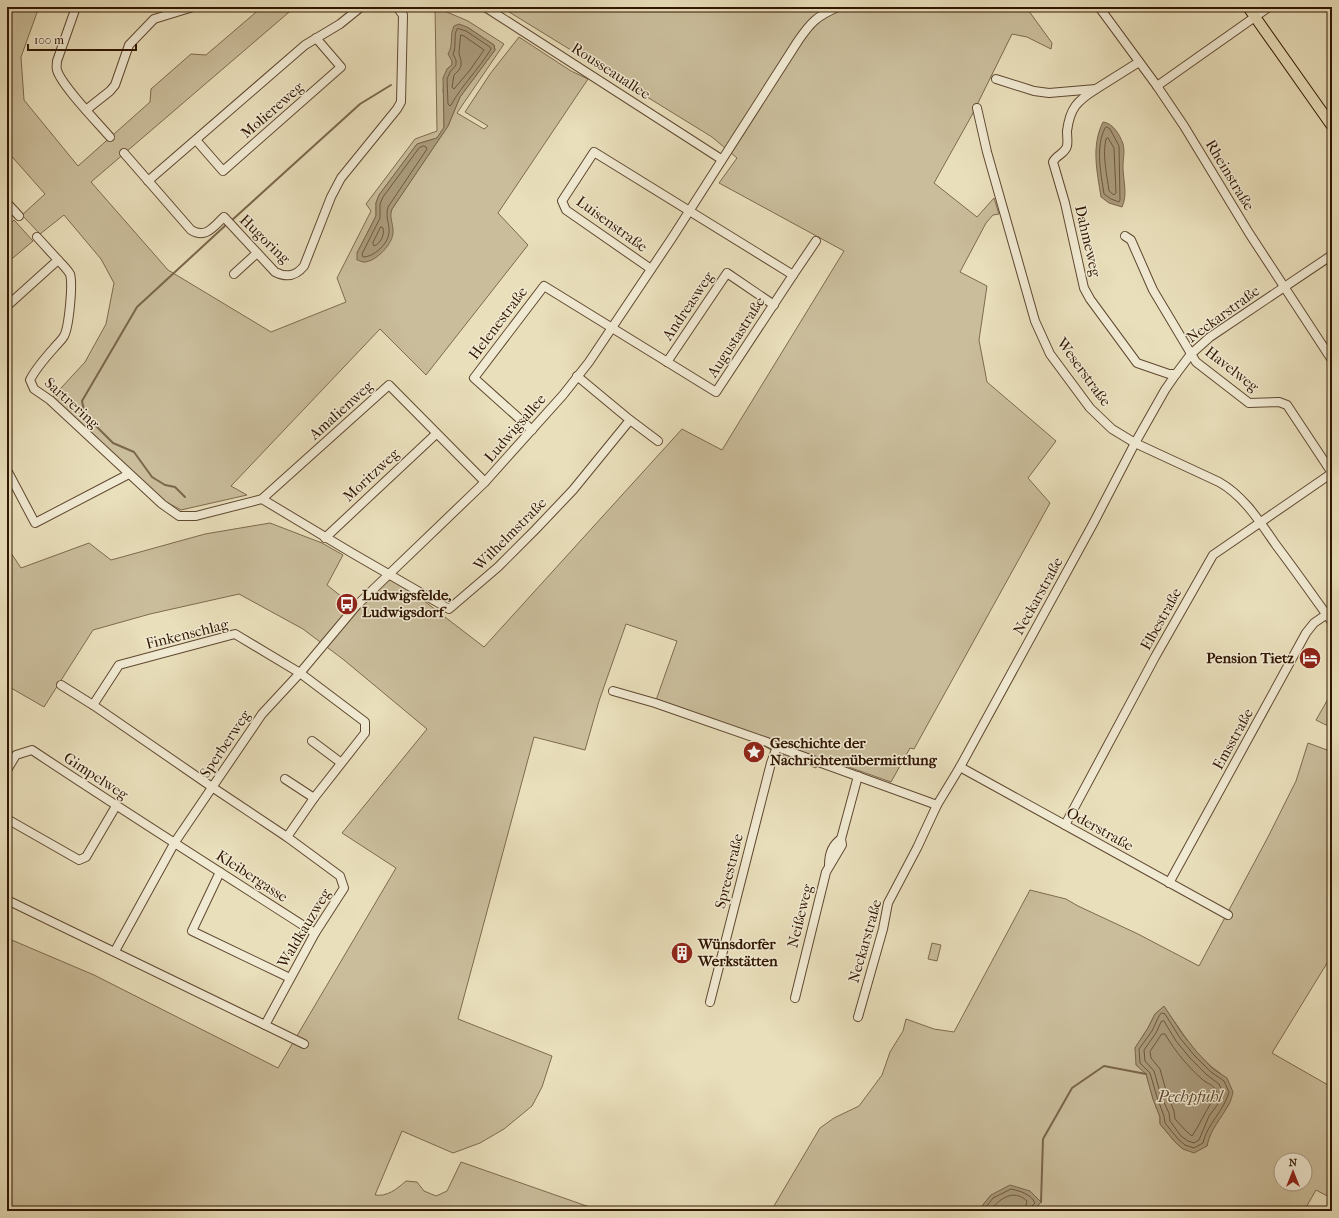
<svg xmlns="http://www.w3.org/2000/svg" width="1339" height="1218" viewBox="0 0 1339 1218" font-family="'IM FELL French Canon',serif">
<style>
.green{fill:#cabd9b;stroke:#7e6a4e;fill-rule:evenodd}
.water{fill:#aa9b7c;stroke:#7a664b}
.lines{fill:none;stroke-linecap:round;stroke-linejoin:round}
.shore{stroke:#6e583e;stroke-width:1}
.stream{stroke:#7a664b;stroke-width:2}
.minor-casing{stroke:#5f4830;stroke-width:10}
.major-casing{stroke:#311601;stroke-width:12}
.minor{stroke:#f1ead3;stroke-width:8}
.major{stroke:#e9dfbb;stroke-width:10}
.labels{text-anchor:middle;stroke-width:3;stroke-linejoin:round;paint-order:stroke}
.street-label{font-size:15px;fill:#311601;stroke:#f1ead3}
.poi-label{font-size:15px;font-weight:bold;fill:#311601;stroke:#f1ead3;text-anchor:start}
.water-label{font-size:16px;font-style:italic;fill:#614b32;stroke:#f1ead3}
</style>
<rect width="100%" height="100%" fill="#e9dfbb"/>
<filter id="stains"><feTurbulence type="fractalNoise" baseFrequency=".005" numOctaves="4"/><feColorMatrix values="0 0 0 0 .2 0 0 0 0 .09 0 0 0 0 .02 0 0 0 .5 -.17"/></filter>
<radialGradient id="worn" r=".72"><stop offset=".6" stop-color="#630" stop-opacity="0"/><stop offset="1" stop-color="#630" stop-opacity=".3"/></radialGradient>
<g class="green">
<path d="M7,7h32l-18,50 3,43 54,66 72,-64 1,-13 40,-35 15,1 56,-48h33l-204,175 77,88 103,62 75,-30 -9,-24 34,-67 -5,-7 49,-65 22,-8 -2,-124 33,14 36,23 -47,69 27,16 4,-3 -23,-14 25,-38 29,-37 52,34 17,8 -90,134 30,32 -102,130 -46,-46 -149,157 16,9 -66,15 -22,-12 -109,-98 35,-38 21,-38 8,-41 -13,-24 -37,-44 -24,19 -18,-19 23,-21 -38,-43zM467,27l27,18 1,5 -35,47 -12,29 -56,83 -2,6 -33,38 19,-37v-13l3,-8 38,-51 20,-6 7,-10v-31l-1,-7 4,-21 5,-4v-30z"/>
<path d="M501,7h525l26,36 -1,6 -24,-12 -15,-3 -40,81 -38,68 43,34 17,-19 5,16 -6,1 -7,8 -26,49 27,14 -8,54 8,42 69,59 -28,37 22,25 -136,246 -4,-1 -19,34 -71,-25 -4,11 -36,-13 -44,-25 -81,-27 22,-62 -51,-17 -27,77 -14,49 -51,-13 -76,282 94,37 -10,31 -10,19 -28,23 -24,14 -27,10 -51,-22 -27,64c12,2 22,-6 31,-14l11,1 7,9 12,5 11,-5 14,-29 140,49h-594v-273l87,37 184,93 118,-200 -54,-35 85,-104 -83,-69 -41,-31 -64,-35 -89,20 -57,16 -49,77 -33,-19 -4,6v-147l14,21 68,-25 22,17 94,-26 65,-11 52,20 21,12 -16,30 30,24 32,-35 95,73 198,-218 40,21 122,-199 -125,-68 18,-25 -25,-21z"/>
<polygon points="14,220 33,241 7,263 7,227"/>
<polygon points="1332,692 1332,728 1316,720"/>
<path d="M1332,737v218l-60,98 56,32 4,-5v114l-1,4 -15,-8 -12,21h-271l8,-9 -50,-7 -13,16h-207l49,-83 14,-10 25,-12 23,-31 8,-23 13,-21 3,-12 28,10 20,3 76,-142 36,9 12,7 60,28 61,32 69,-129 28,-56 12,-38 19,7zM1164,1007c17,22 31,50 56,66l9,31c-9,13 -20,26 -22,42l-24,3 -8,-7 -15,-18v-7l-7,-18 -7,-25 -11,-26 13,-20 7,-14zM1281,1160h24v24h-24z"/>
<polygon points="932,943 941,945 937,961 928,959"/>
</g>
<g class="water">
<path d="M459,24l8,3 27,18 1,5 -35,47 -12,29 -56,83c-3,8 1,14 1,22 1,12 -17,31 -29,31 -3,0 -5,-2 -7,-2v-7l19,-37v-13l3,-8 38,-51 20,-6 7,-11 -1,-49 4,-9 5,-4v-4l-4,-7c6,-10 1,-18 6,-28z"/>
<path d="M1103,122c10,1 17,13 20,22 2,7 0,16 0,23 0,13 5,28 -1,40l-13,-4 -8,-6c-4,-26 -10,-51 2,-75z"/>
<path d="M1164,1006l19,29 14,17 16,17 14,9 6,14c-1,4 -2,9 -4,12 -8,15 -19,26 -22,42l-13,7 -11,-4 -8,-7 -15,-18v-7l-7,-18 -7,-25 -10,-9 -1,-17 13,-20 7,-14z"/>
<polygon points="1010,1185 1030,1191 1041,1202 1033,1211 978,1211 991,1195"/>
</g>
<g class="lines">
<g class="shore">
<path d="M460,29l6,2 24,16 1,2c-12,20 -29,36 -40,56l-1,1 -2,-2 -1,-25 3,-7 6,-7v-5l-3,-6c4,-8 0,-18 4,-25z"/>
<polygon points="461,35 464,36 484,50 470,70 454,89 452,87 454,75 459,70 461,66 461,60 459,54"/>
<path d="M1107,127l3,2 9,17 1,54 -1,2 -8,-3 -7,-5c-3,-21 -9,-46 1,-66z"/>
<path d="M1108,138l6,10 2,45 -2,2 -5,-4c-2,-17 -7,-35 -3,-52z"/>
<path d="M424,146l2,1 1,2 -39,58c-3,11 2,17 1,26 -1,11 -15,24 -26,24l-1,-3 18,-36v-14l3,-7 36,-49z"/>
<path d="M381,227l2,1c2,7 -3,16 -9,18l-1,-3z"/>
<path d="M1162,1013l3,1 15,24 14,17 17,17 13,9 5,11c-5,19 -22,32 -26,51l-9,5 -9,-3 -7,-6 -13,-16 -1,-7 -7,-19 -7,-24 -10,-10 -1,-14 13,-18 7,-15z"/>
<polygon points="1164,1021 1176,1041 1190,1058 1207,1075 1219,1084 1223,1093 1221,1100 1209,1116 1199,1140 1194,1143 1188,1141 1181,1136 1170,1121 1169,1113 1161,1096 1154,1071 1145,1061 1144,1050 1156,1033 1161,1022"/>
<path d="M1162,1034h3c10,17 23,33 38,46 5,4 13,6 14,13 0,3 -4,7 -6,10 -7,11 -12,23 -19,33l-6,-5 -11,-12 -1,-8 -7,-17 -7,-25 -9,-11 -1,-6z"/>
<path d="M983,1211l10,-13 18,-9c9,2 20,5 24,14l-4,4 -1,4"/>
<path d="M990,1211c9,-12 23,-23 37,-10l-2,10"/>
</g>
<g class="stream">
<polyline points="231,221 360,104 391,85"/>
<polyline points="185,497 175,487 165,485 152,477 134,452 113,443 85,415 82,401 137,307 227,224"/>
<polyline points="1041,1202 1043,1139 1072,1088 1104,1066 1146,1074"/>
</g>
<g class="minor-casing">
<g id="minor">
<path d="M76,7l-19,54c0,3 -1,6 0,9 4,15 41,53 53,67"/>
<polyline points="485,7 721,159"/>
<polyline points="1099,7 1157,86 1184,126 1249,233 1332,360"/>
<polyline points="996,79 1034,91 1049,93 1096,89 1139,62"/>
<polyline points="1157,86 1269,7"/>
<path d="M1096,89c-19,12 -26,19 -29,42 0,5 1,11 0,15 -2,8 -11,9 -14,16l12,41 19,85 6,11 47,64 32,11h7"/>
<path d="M977,108l10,44 48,169 15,33 40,54 22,21 23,14 84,39c25,14 41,40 57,63 19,25 37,51 56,77"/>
<polyline points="86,110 110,91 115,85 129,45 154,19 193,7"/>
<polyline points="196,140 223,171 341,67 316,38"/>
<path d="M124,153l67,77c15,9 22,-3 33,-13l51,55c12,6 21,4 29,-6l27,-69 10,-19 56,-69 4,-7 2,-87 -6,-8"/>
<polyline points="148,181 305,45 340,24 361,7"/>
<polyline points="7,203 19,216"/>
<polyline points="1125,236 1131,240 1153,290 1196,362 1249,403 1279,402 1287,405 1332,473"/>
<polyline points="37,237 58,260"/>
<polyline points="234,274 257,253"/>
<polyline points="793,275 816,241"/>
<path d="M7,306l51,-46c4,4 9,9 12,14 3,10 -1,53 -6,62 -2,4 -7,8 -10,12 -9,10 -18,20 -24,32l4,9 16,11 112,104 17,12h17l66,-17 127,-114 96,97"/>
<polyline points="667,362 727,273 774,305"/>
<polyline points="630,420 658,441"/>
<polyline points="532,430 474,378 544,286 716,392 793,275 594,152 562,201 566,210 651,269"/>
<polyline points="7,470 35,523 129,474"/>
<polyline points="262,499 352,553 449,609 498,567 535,530 573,490 630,420 577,376"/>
<polyline points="325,538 436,434"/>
<polyline points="613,691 655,703 767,742 777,747 937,805"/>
<polyline points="93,705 119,665 235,634 300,673 365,722 365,733 314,798 287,837"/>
<polyline points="312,741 340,762"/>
<polyline points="960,767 1228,915"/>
<path d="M7,770l9,-15 16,-5c93,62 188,122 283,183"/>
<polyline points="285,779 314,798"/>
<polyline points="7,819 79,860 86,857 116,806"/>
<polyline points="1065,825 1155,657 1213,555 1332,473"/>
<path d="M829,865c0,-10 3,-20 12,-26"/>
<polyline points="220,872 192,931 290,978"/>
<polyline points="1169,883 1306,633 1314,623 1327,614"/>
<polyline points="7,900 265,1025 315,933 344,888 340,876 287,837 212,787 93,705 61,685"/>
<path d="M115,951l60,-109 87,-128 38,-41 57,-68 128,-123 78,-87 26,-33 83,-124 126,-197c13,-19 19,-25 40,-34"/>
<polyline points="795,998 826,872 842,845 841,839 858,776"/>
<polyline points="710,1002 771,763 777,747"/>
<polyline points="858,1017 883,929 888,903 917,848 937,805 960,767 1094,522 1135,443 1165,390 1176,374 1191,354 1210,337 1332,255"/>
<polyline points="265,1025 304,1044"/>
</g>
</g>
<g class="major-casing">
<polyline id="major" points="1248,7 1332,126"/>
</g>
<use href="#minor" class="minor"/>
<use href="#major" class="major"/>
</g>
<defs>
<g id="bus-disc" transform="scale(1.15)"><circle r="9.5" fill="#8f2418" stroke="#f1ead3"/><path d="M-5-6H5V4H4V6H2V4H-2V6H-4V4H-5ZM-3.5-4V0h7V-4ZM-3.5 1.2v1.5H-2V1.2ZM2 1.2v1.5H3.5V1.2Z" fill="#fff"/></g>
<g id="hotel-disc" transform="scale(1.15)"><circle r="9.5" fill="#8f2418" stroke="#f1ead3"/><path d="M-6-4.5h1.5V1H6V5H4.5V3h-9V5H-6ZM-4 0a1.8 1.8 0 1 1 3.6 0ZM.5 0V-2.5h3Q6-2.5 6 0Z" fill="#fff"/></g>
<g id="sight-disc" transform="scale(1.15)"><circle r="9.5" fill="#8f2418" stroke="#f1ead3"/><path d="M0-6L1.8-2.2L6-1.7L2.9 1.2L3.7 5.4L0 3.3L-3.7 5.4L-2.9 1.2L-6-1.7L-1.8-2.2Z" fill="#fff"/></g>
<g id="building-disc" transform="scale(1.15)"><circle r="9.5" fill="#8f2418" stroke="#f1ead3"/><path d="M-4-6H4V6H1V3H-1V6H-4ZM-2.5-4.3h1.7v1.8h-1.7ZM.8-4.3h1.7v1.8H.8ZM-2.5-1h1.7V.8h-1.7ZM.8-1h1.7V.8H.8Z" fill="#fff"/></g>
</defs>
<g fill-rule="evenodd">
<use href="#bus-disc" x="347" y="604"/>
<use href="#hotel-disc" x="1310" y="658"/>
<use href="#sight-disc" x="754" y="752"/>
<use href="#building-disc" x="682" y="953"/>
</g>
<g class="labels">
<g class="street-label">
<text transform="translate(611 71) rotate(33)" y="5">Rousseauallee</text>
<text transform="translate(272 110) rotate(-41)" y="5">Moliereweg</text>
<text transform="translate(1230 175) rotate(59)" y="5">Rheinstraße</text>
<text transform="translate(612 224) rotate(36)" y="5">Luisenstraße</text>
<text transform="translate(265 239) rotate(44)" y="5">Hugoring</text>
<text transform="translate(1088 241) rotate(77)" y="5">Dahmeweg</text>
<text transform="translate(688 306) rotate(-56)" y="5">Andreasweg</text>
<text transform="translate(1223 314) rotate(-36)" y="5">Neckarstraße</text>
<text transform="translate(498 323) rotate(-53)" y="5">Helenestraße</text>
<text transform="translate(736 337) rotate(-57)" y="5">Augustastraße</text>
<text transform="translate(1232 369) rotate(38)" y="5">Havelweg</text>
<text transform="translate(1084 372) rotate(54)" y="5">Weserstraße</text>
<text transform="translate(72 403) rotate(42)" y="5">Sartrering</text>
<text transform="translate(341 410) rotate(-42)" y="5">Amalienweg</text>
<text transform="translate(515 428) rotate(-49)" y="5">Ludwigsallee</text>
<text transform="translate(371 475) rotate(-43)" y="5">Moritzweg</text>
<text transform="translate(510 534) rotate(-45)" y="5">Wilhelmstraße</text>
<text transform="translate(1038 596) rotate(-61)" y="5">Neckarstraße</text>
<text transform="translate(1161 619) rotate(-61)" y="5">Elbestraße</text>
<text transform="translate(187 634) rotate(-14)" y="5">Finkenschlag</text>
<text transform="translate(1233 739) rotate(-61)" y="5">Emsstraße</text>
<text transform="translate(225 744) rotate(-56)" y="5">Sperberweg</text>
<text transform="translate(96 776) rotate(33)" y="5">Gimpelweg</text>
<text transform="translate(1100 829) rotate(29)" y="5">Oderstraße</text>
<text transform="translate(729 871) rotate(-76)" y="5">Spreestraße</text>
<text transform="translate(252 876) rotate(33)" y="5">Kleibergasse</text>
<text transform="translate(800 916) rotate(-76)" y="5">Neißeweg</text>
<text transform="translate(304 928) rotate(-59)" y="5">Waldkauzweg</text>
<text transform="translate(865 941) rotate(-74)" y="5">Neckarstraße</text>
</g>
<g class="poi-label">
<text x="362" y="600">Ludwigsfelde,<tspan x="362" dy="17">Ludwigsdorf</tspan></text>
<text x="1294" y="663" text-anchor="end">Pension Tietz</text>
<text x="770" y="748">Geschichte der<tspan x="770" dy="17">Nachrichtenübermittlung</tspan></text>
<text x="698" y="949">Wünsdorfer<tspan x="698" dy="17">Werkstätten</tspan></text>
</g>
<g class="water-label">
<text x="1190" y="1102">Pechpfuhl</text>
</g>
</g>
<rect width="1339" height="1218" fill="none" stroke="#e9dfbb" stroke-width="24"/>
<rect x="8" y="8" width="1323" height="1202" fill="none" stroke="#311601" stroke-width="2"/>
<rect x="12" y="12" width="1315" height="1194" fill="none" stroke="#311601"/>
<g transform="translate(1293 1172)"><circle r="19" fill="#f1ead3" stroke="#a4957f"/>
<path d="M0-3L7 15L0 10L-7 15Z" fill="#8f2418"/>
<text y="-6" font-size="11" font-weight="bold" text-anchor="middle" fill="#311601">N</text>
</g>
<path d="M28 44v6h108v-6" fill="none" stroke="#311601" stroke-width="2"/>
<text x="34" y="44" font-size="12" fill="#311601" stroke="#f1ead3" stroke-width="3" paint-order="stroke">100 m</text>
<rect width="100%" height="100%" filter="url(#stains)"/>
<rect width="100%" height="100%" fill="url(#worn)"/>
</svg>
